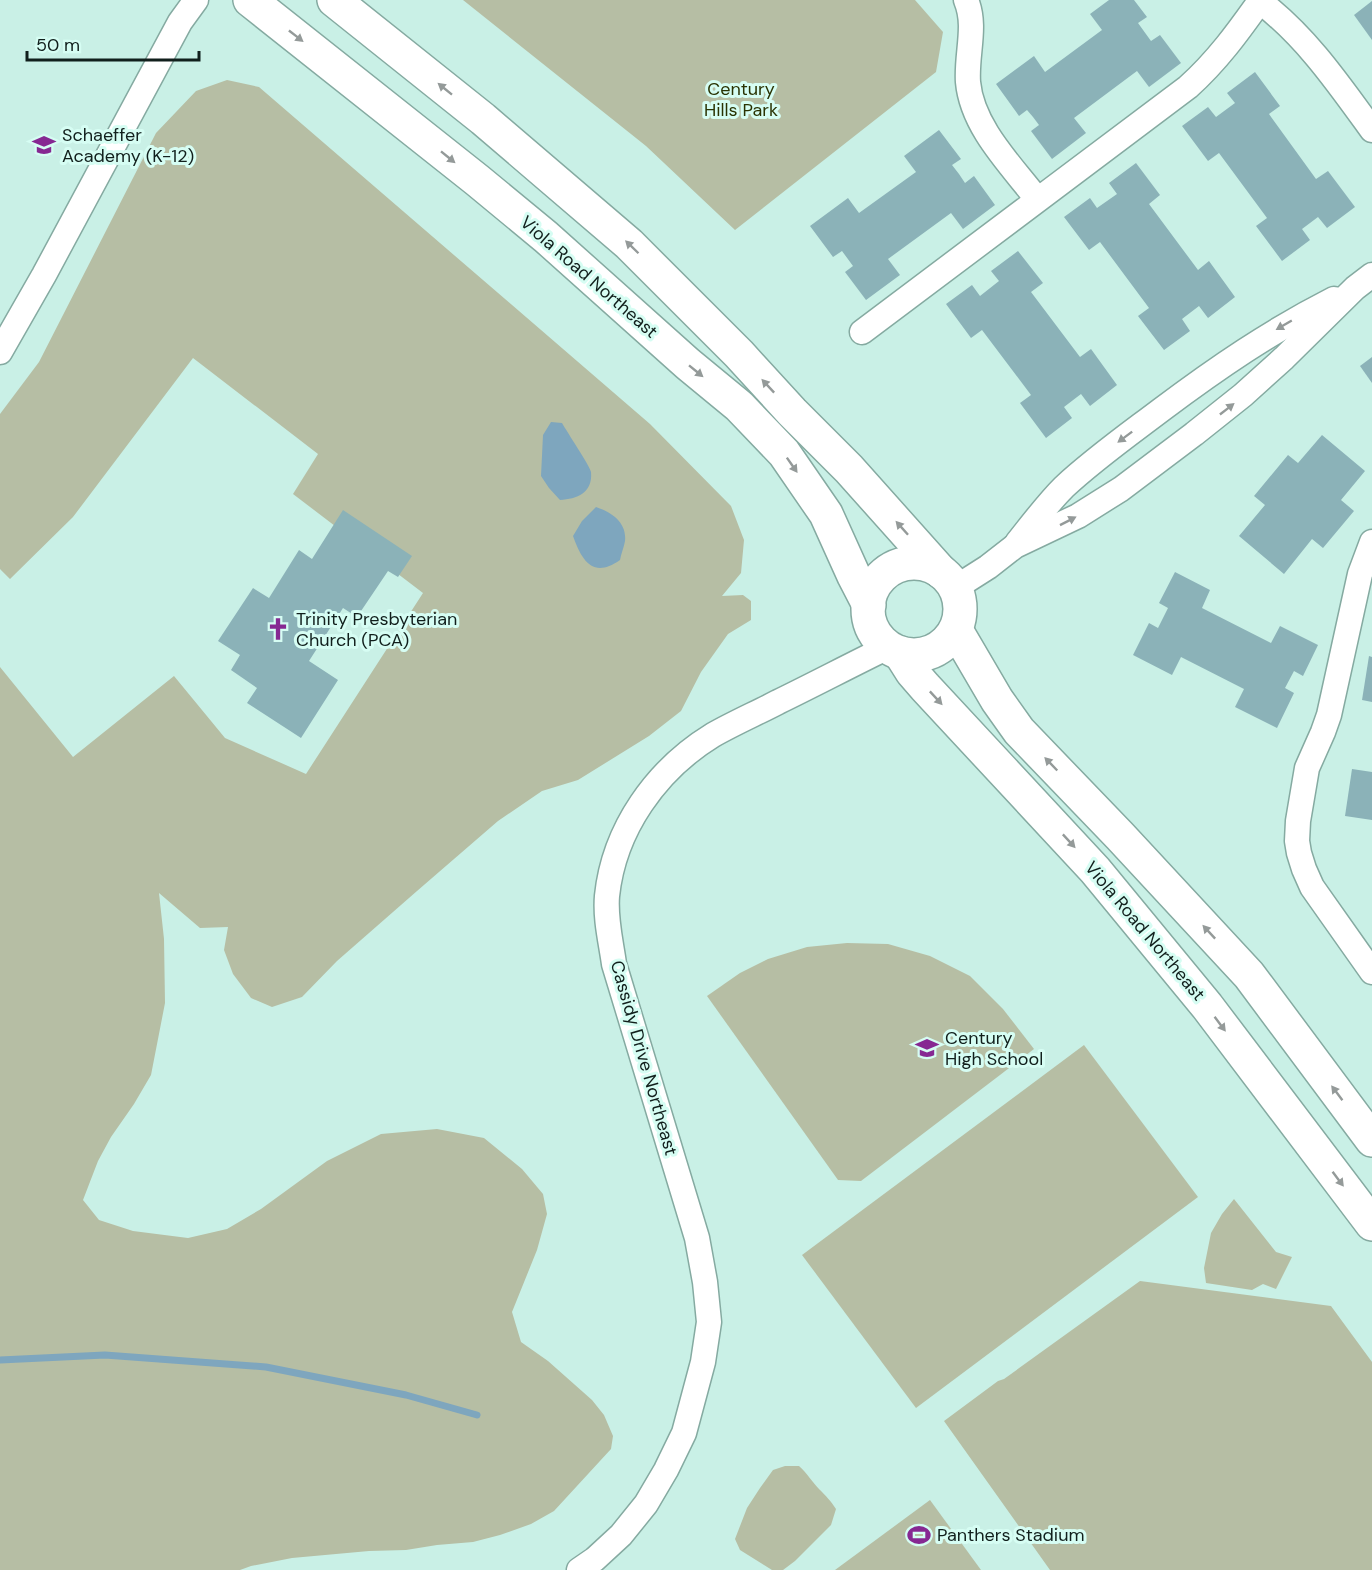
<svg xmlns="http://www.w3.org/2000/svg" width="1372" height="1570" viewBox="0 0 1372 1570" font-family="'DM Sans',sans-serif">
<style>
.green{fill:#b6bea4}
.water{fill:#7ea6be}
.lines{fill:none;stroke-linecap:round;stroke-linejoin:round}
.stream{stroke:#7ea6be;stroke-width:7}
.building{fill:#8bb2b8}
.minor-casing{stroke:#85aaa1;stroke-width:27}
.secondary-casing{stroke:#85aaa1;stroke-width:36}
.minor{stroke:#fff;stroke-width:24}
.secondary{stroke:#fff;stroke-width:33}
.oneway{fill:#949a99}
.labels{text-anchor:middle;stroke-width:6;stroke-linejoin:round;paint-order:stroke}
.park-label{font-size:18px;fill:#293202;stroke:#d6fdf3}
.poi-label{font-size:18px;fill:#111f1c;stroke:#d6fdf3;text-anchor:start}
.street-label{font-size:18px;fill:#111f1c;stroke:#d6fdf3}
</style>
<rect width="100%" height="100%" fill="#c9f0e6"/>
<g class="green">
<polygon points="463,0 915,0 943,32 936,72 735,230 646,146"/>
<polygon points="227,80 259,87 650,424 731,506 744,540 741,573 722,596 743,595 751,601 751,620 728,634 701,672 681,711 649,736 578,780 542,791 498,821 417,891 337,961 302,997 272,1007 251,998 233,974 224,950 228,927 200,928 159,893 164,939 165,1003 151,1075 134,1104 111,1137 98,1161 83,1200 99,1220 133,1231 188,1238 227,1229 261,1209 327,1161 381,1134 437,1129 484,1138 522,1169 543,1194 547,1214 537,1250 512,1312 521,1342 548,1361 592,1400 604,1415 613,1436 611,1449 554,1511 531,1524 500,1535 473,1542 437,1545 406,1550 369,1551 292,1558 251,1566 240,1570 0,1570 0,667 73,757 174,676 225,738 306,774 423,593 293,494 318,454 193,358 73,517 10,579 0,569 0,414 39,362 156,133 196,91"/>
<polygon points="847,943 888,944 930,956 970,976 1003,1009 1034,1049 861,1181 838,1180 707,996 740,973 768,959 807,947"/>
<polygon points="1084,1045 1198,1197 916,1408 802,1255"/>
<polygon points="1234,1199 1276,1252 1292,1257 1276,1289 1263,1284 1252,1290 1206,1283 1204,1268 1211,1233 1222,1214"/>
<polygon points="1140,1281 1331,1306 1372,1362 1372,1570 1050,1570 944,1421 998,1381 1004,1379"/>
<path d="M785,1466h14c9,8 13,16 20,23 7,7 12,12 17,20l-5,16 -36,36 -12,9h-11l-32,-20 -5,-11 12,-31 13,-20 13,-18z"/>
<polygon points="930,1500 981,1570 835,1570"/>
</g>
<g class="water">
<path d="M551,422l11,1c5,9 28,43 29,49 2,21 -14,27 -31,28l-11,-12 -8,-12 2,-41z"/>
<path d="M596,507c15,5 31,15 29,34 -1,6 -4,13 -5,19 -27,19 -38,1 -47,-24l9,-15z"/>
</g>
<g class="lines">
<polyline class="stream" points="0,1360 105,1355 266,1367 406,1395 477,1415"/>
</g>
<g class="building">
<polygon points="1109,0 1134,0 1147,17 1138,23 1151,41 1160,35 1181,63 1149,87 1137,71 1074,118 1086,133 1052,159 1031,131 1039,125 1033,117 1027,110 1019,116 996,84 1034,56 1045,72 1102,30 1090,14"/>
<polygon points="1372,1 1372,40 1354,15"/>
<polygon points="1255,72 1280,106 1269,114 1316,179 1328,171 1355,207 1327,228 1318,217 1302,229 1310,240 1282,261 1256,226 1267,218 1219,153 1208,161 1182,126 1208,107 1216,117 1235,103 1227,93"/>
<polygon points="939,130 961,159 952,165 959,174 965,183 974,176 995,205 963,229 951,213 888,259 900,275 866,300 845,272 853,266 842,251 833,257 810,226 848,198 859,213 916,172 904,156"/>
<polygon points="1136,163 1160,195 1149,204 1198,270 1209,261 1235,297 1208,318 1199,306 1182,319 1190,331 1164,350 1138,316 1149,308 1100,242 1089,250 1064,217 1090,198 1097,208 1117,194 1109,183"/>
<polygon points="1018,251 1043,283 1031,292 1080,357 1091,349 1117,385 1090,406 1081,394 1064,407 1072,418 1046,438 1020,403 1031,395 982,330 971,338 946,304 972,285 980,296 999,281 991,271"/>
<polygon points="1372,357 1372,383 1360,366"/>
<polygon points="1322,435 1365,471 1341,500 1354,511 1323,548 1312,539 1284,574 1239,536 1265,505 1254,496 1288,455 1298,463"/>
<polygon points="343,510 412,556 398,577 388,571 357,617 343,608 309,661 338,680 301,738 247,703 257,688 231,670 240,655 218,641 253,588 269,598 299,550 312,559"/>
<polygon points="1175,572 1210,590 1202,608 1271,643 1280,626 1318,645 1303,676 1294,671 1285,688 1294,693 1277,728 1235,707 1244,689 1181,657 1172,675 1133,655 1149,623 1158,628 1168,608 1159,603"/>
<polygon points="1369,656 1372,657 1372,702 1362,700"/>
<polygon points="1352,769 1372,772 1372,820 1345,816"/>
</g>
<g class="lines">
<g class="minor-casing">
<g id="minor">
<path d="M966,0c11,26 0,54 2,82 4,45 43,83 69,117"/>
<path d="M1258,0c47,35 80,83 114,130"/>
<path d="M862,332l326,-245c29,-26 50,-55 72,-86"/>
<polyline points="0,352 44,275 180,22 196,0"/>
<polyline points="1372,542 1360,574 1329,715 1323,732 1307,768 1298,821 1297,841 1299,853 1304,869 1312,887 1372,972"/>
<path d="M1017,543c15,-19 30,-39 47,-56 30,-28 64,-52 97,-77 56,-42 110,-79 173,-111"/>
<polyline points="955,588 988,567 1015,546 1078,516 1121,489 1194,434 1243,395 1284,358 1355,288 1372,275"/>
<path d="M579,1570l16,-11 26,-24 25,-31 20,-34 18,-37 19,-71 6,-40 -4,-40 -8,-44 -83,-274c-3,-22 -9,-45 -7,-68 7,-67 49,-126 106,-161 21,-12 44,-22 65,-33 37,-18 73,-37 110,-55"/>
</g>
</g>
<g class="secondary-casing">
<g id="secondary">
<polyline points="250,0 477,180 546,237 688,364 739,406 784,453 826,514 854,576 869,605"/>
<polyline points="334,0 483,119 629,244 739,354 792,412 849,469 941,572"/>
<circle cx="914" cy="609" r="46"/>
<polyline points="956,630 997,700 1019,731 1120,836 1249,975 1372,1140"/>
<polyline points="900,653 912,672 925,687 1095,870 1207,1006 1372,1224"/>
</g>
</g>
<use href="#minor" class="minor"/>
<use href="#secondary" class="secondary"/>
</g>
<defs><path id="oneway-solid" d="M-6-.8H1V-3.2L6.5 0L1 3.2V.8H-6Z" transform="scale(1.5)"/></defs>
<g class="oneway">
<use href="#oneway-solid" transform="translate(296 36) rotate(38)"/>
<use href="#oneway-solid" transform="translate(445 89) rotate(-141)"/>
<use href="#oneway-solid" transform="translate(448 157) rotate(39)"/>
<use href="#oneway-solid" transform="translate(632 247) rotate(-136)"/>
<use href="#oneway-solid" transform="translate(1284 325) rotate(150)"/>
<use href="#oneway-solid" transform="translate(696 371) rotate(39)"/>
<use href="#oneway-solid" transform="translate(768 386) rotate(-133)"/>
<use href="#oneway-solid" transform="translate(1227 409) rotate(-38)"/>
<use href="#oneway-solid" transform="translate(1125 437) rotate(143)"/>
<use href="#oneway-solid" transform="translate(792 465) rotate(55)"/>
<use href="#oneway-solid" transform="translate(1068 521) rotate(-27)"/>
<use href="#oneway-solid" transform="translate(902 528) rotate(-132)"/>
<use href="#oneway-solid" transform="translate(936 698) rotate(47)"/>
<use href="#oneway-solid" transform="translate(1051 764) rotate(-134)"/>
<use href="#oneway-solid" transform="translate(1069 841) rotate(47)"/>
<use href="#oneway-solid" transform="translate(1209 932) rotate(-133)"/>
<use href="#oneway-solid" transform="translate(1220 1024) rotate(53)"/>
<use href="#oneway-solid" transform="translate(1337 1093) rotate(-127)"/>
<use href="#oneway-solid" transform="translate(1338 1179) rotate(53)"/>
</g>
<defs>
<g id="school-bare" transform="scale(1.8)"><path d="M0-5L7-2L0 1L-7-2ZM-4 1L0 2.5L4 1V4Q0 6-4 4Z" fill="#862892" stroke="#d6fdf3" stroke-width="2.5" paint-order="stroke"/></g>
<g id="church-bare" transform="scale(1.8)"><path d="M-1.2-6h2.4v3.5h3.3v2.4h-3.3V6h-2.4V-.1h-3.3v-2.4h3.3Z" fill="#862892" stroke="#d6fdf3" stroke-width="2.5" paint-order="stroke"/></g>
<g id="stadium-bare" transform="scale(1.8)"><path d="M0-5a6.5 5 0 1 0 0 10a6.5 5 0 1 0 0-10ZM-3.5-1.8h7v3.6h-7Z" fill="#862892" stroke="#d6fdf3" stroke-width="2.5" paint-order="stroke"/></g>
</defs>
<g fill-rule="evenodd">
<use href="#school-bare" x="44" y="145"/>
<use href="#church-bare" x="278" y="629"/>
<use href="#school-bare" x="927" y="1048"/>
<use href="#stadium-bare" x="919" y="1535"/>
</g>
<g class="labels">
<g class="park-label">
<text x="741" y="95">Century<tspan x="741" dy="21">Hills Park</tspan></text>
</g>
<g class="poi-label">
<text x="62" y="141">Schaeffer<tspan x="62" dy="21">Academy (K-12)</tspan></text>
<text x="296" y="625">Trinity Presbyterian<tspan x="296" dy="21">Church (PCA)</tspan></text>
<text x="945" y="1044">Century<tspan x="945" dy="21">High School</tspan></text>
<text x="937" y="1541">Panthers Stadium</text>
</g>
<g class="street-label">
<text transform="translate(589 277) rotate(41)" y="6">Viola Road Northeast</text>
<text transform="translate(1145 931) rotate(50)" y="6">Viola Road Northeast</text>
<text transform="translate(644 1058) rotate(74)" y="6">Cassidy Drive Northeast</text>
</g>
</g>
<path d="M27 51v9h172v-9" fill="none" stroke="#111f1c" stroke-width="3"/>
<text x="36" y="51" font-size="18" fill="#111f1c" stroke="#d6fdf3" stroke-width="4.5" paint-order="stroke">50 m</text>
</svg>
